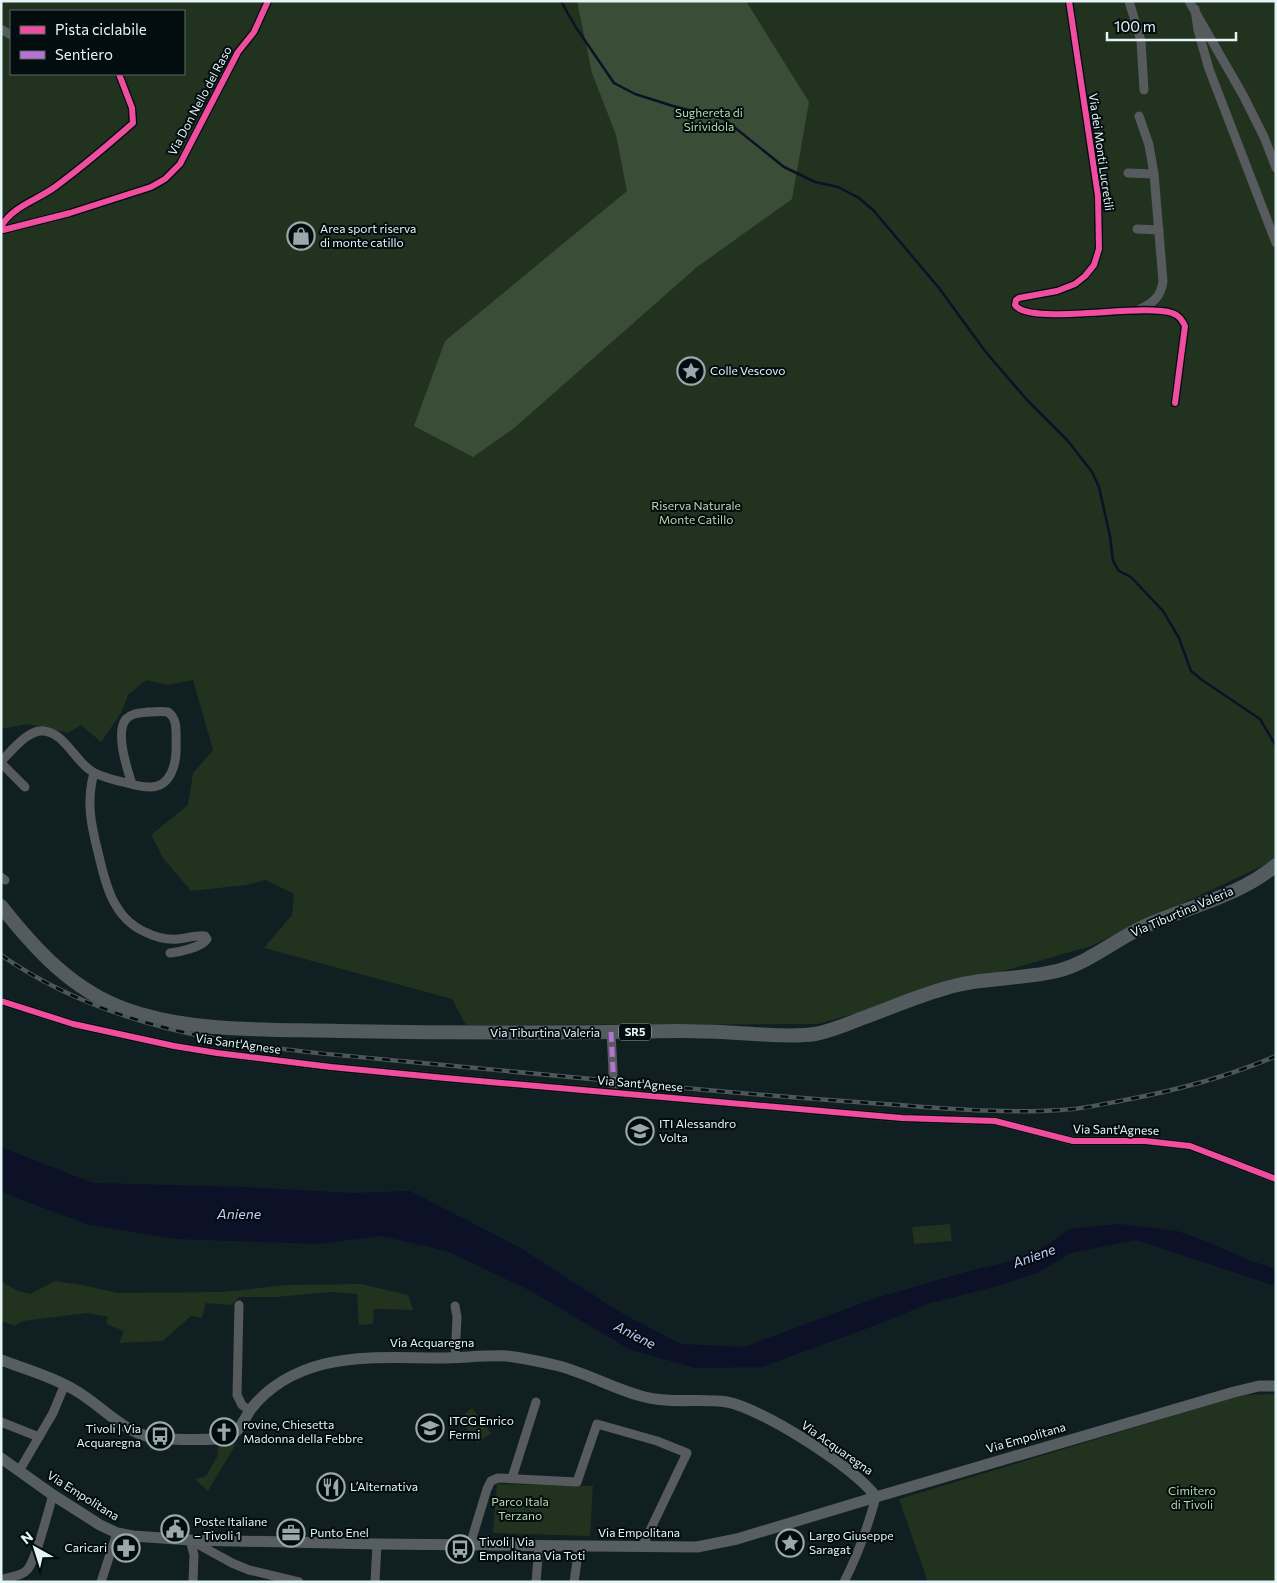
<svg xmlns="http://www.w3.org/2000/svg" width="1277" height="1583" viewBox="0 0 1277 1583" font-family="Commissioner,sans-serif">
<style>
.green{fill:#21321f;fill-rule:evenodd}
.forest{fill:#3a4e37}
.water{fill:#0d1128}
.lines{fill:none;stroke-linecap:round;stroke-linejoin:round}
.stream{stroke:#0d1128;stroke-width:2.5}
.minor{stroke:#575b5e;stroke-width:9}
.secondary{stroke:#575e62;stroke-width:11}
.primary{stroke:#535b5f;stroke-width:14}
.rail-casing{stroke:#4d5759;stroke-width:4.5}
.rail{stroke:#030c0e;stroke-width:2.5;stroke-dasharray:8;stroke-linecap:butt}
.minor-bridge{stroke:#575b5e;stroke-width:9}
.quiet{stroke:#b673d3;stroke-width:5;stroke-dasharray:10 5;stroke-linecap:butt}
.cycleway-casing{stroke:#030c0e;stroke-width:9}
.cycleway{stroke:#ef4d9e;stroke-width:6}
.labels{text-anchor:middle;stroke-width:4;stroke-linejoin:round;paint-order:stroke}
.shield{fill:#030c0e;stroke:#a0afb1;stroke-width:1}
.shield-label{font-size:11px;font-weight:bold;fill:#e4f5f7}
.street-label{font-size:12px;fill:#e4f5f7;stroke:#030c0e}
.park-label{font-size:12px;fill:#b4dba9;stroke:#030c0e}
.poi-label{font-size:12px;fill:#e4f5f7;stroke:#030c0e;text-anchor:start}
.water-label{font-size:14px;font-style:italic;fill:#c4cdfb;stroke:#030c0e}
</style>
<rect width="100%" height="100%" fill="#101f21"/>
<g class="green">
<path d="M1,1h1275v855l-5,6 -180,84 -273,78 -352,1 -14,-26 -188,-51 28,-33 2,-21 -28,-14 -20,5 -55,6 -28,-33 -12,-23 37,-30 5,-32 20,-23 -20,-70 -26,5 -21,-5 -18,15 -7,18 -20,29 -20,-17 -13,8 -40,-9 -27,5zM11,11h173v63h-173z"/>
<polygon points="950,1224 952,1241 914,1244 912,1227"/>
<polygon points="1,1281 16,1290 30,1294 55,1281 82,1285 118,1293 223,1292 287,1285 361,1284 408,1295 413,1310 374,1309 373,1324 359,1325 357,1294 330,1292 276,1297 239,1297 232,1305 206,1303 202,1318 191,1316 163,1341 119,1343 124,1331 106,1324 108,1317 87,1313 23,1321 15,1326 1,1321"/>
<polygon points="1270,1394 1276,1394 1276,1582 928,1582 899,1499 1242,1395"/>
<polygon points="472,1408 491,1433 477,1443 459,1418"/>
<polygon points="236,1444 208,1491 195,1479 206,1476 217,1457 218,1447"/>
<polygon points="497,1484 593,1486 590,1536 493,1533"/>
</g>
<polygon class="forest" points="577,1 746,1 809,102 792,199 697,267 513,429 473,457 414,426 445,341 627,191 616,135 592,73"/>
<polygon class="water" points="1,1147 93,1183 244,1187 353,1193 410,1191 517,1246 623,1314 681,1344 744,1347 876,1298 973,1270 1029,1257 1070,1229 1119,1224 1177,1231 1211,1243 1248,1260 1276,1269 1276,1286 1136,1240 1071,1253 1037,1273 1001,1285 927,1304 884,1322 762,1367 696,1368 631,1350 531,1291 447,1251 381,1236 317,1244 177,1239 89,1225 1,1192"/>
<g class="lines">
<polyline class="stream" points="561,1 575,26 614,83 635,94 673,106 724,119 784,167 815,182 838,187 859,198 874,211 939,288 985,351 1027,400 1068,441 1092,472 1099,487 1110,536 1113,561 1119,571 1131,577 1163,611 1179,638 1191,671 1202,680 1260,719 1276,746"/>
<g class="minor">
<path d="M1069,1l29,195 1,53 -5,16 -9,11 -10,8 -18,7 -38,7 -3,2 -1,5c14,21 127,-2 157,8 7,2 10,7 13,13l-10,77"/>
<polyline points="1129,1 1141,41 1144,90"/>
<polyline points="1189,1 1243,95 1264,137 1276,168"/>
<polyline points="1195,9 1198,30 1209,69 1276,243"/>
<polyline points="1,29 11,35"/>
<path d="M119,74l13,34 1,15c-25,22 -51,44 -78,64 -18,13 -41,19 -53,38l1,5 67,-17 81,-26 14,-8 15,-15 58,-112 16,-20 14,-31"/>
<path d="M1139,116l10,29 5,29 9,107c-2,16 -10,22 -23,28"/>
<polyline points="1128,173 1154,174"/>
<polyline points="1137,229 1159,230"/>
<path d="M1,761c11,-10 27,-32 43,-30 20,2 31,29 46,39 9,7 22,9 33,12 8,2 17,5 26,5 23,1 28,-26 27,-43 0,-11 2,-25 -8,-32 -7,-1 -13,0 -20,0 -8,1 -16,1 -22,7 -11,13 1,50 6,65"/>
<polyline points="1,763 25,787"/>
<path d="M94,773c-8,28 -3,52 4,79 7,31 15,66 47,80 10,5 22,8 33,7 9,-1 18,-4 27,-3l2,3c-5,8 -27,13 -37,14"/>
<polyline points="1,877 5,880"/>
<polyline points="1,1001 73,1024 174,1046 217,1053 331,1067 445,1078 902,1118 995,1121 1073,1141 1145,1141 1190,1146 1276,1179"/>
<polyline points="611,1032 613,1070"/>
<polyline points="239,1305 237,1395 242,1405 250,1411"/>
<polyline points="455,1358 457,1317 455,1306"/>
<polyline points="1,1422 39,1437"/>
<polyline points="19,1471 53,1413 65,1384"/>
<polyline points="512,1478 536,1402"/>
<polyline points="190,1540 194,1555 193,1582"/>
<polyline points="192,1541 232,1563 249,1570 299,1582"/>
<polyline points="470,1545 487,1489 491,1481 498,1478 577,1482 597,1424 657,1441 687,1453 642,1547"/>
<path d="M1,1580c8,-4 20,-3 26,-10 9,-9 21,-59 26,-75"/>
<polyline points="101,1582 117,1533"/>
<polyline points="375,1582 377,1544"/>
<polyline points="536,1582 539,1546"/>
<polyline points="574,1582 579,1547"/>
<path d="M844,1582c14,-27 24,-56 32,-85"/>
</g>
<g class="secondary">
<path d="M1,1360c24,9 50,16 72,29 31,17 53,49 91,50 15,0 56,3 67,-4 10,-5 14,-18 20,-26 18,-23 45,-38 73,-45 38,-9 77,-6 115,-6 23,0 45,-3 68,-2 17,2 35,6 52,10 30,8 57,24 86,31 27,7 55,1 82,5 34,6 129,66 149,95"/>
<polyline points="1,1458 53,1495 100,1525 117,1533 133,1536 190,1540 377,1544 697,1547 737,1539 876,1497 1234,1392 1259,1386 1276,1386"/>
</g>
<path class="primary" d="M1,906c34,43 71,84 124,103 66,24 144,20 215,22 113,2 226,2 339,0 25,0 50,1 75,3 20,1 41,3 61,0 16,-3 30,-9 45,-15 28,-10 55,-22 83,-30 37,-12 76,-9 114,-18 31,-8 55,-29 84,-43 45,-21 97,-31 135,-63"/>
<g class="rail-casing">
<path id="rail" d="M1,955c119,83 260,93 400,106 74,7 148,14 222,21 87,9 174,16 261,22 58,4 119,10 177,6 22,-1 43,-6 64,-10 53,-10 102,-23 151,-44"/>
</g>
<use href="#rail" class="rail"/>
<polyline class="minor-bridge" points="613,1093 613,1070"/>
<polyline class="quiet" points="611,1032 613,1070 613,1093"/>
<g class="cycleway-casing">
<g id="cycleway">
<path d="M1069,1l29,195 1,53 -5,16 -9,11 -10,8 -18,7 -38,7 -3,2 -1,5c14,21 127,-2 157,8 7,2 10,7 13,13l-10,77"/>
<path d="M119,74l13,34 1,15c-25,22 -51,44 -78,64 -18,13 -41,19 -53,38l1,5 67,-17 81,-26 14,-8 15,-15 58,-112 16,-20 14,-31"/>
<polyline points="1,1001 73,1024 174,1046 217,1053 331,1067 445,1078 902,1118 995,1121 1073,1141 1145,1141 1190,1146 1276,1179"/>
</g>
</g>
<use href="#cycleway" class="cycleway"/>
</g>
<defs>
<g id="shop-ring" transform="scale(1.4375)"><circle r="9.5" fill="#030c0e" stroke="#9aaaac" stroke-width="1.5"/><path d="M-5-2.5h2.3a2.7 3.5 0 0 1 5.4 0H5L5.5 6h-11ZM-1.5-2.5h3a1.5 2.3 0 0 0-3 0Z" fill="#9aaaac"/></g>
<g id="sight-ring" transform="scale(1.4375)"><circle r="9.5" fill="#030c0e" stroke="#9aaaac" stroke-width="1.5"/><path d="M0-6L1.8-2.2L6-1.7L2.9 1.2L3.7 5.4L0 3.3L-3.7 5.4L-2.9 1.2L-6-1.7L-1.8-2.2Z" fill="#9aaaac"/></g>
<g id="school-ring" transform="scale(1.4375)"><circle r="9.5" fill="#030c0e" stroke="#9aaaac" stroke-width="1.5"/><path d="M0-5L7-2L0 1L-7-2ZM-4 1L0 2.5L4 1V4Q0 6-4 4Z" fill="#9aaaac"/></g>
<g id="church-ring" transform="scale(1.4375)"><circle r="9.5" fill="#030c0e" stroke="#9aaaac" stroke-width="1.5"/><path d="M-1.2-6h2.4v3.5h3.3v2.4h-3.3V6h-2.4V-.1h-3.3v-2.4h3.3Z" fill="#9aaaac"/></g>
<g id="bus-ring" transform="scale(1.4375)"><circle r="9.5" fill="#030c0e" stroke="#9aaaac" stroke-width="1.5"/><path d="M-5-6H5V4H4V6H2V4H-2V6H-4V4H-5ZM-3.5-4V0h7V-4ZM-3.5 1.2v1.5H-2V1.2ZM2 1.2v1.5H3.5V1.2Z" fill="#9aaaac"/></g>
<g id="restaurant-ring" transform="scale(1.4375)"><circle r="9.5" fill="#030c0e" stroke="#9aaaac" stroke-width="1.5"/><path d="M-5-6h1v4h1v-4h1v4h1v-4h1v5L-1.5 .5V6h-2V.5L-5-1ZM5-6V6H3V1.5H1.5Q1.5-4 5-6Z" fill="#9aaaac"/></g>
<g id="civic-ring" transform="scale(1.4375)"><circle r="9.5" fill="#030c0e" stroke="#9aaaac" stroke-width="1.5"/><path d="M-.6-6.5H3V-4.5H.6V-3L4-1V1h2V6H-6V1h2V-1L-.6-3ZM-1.2 2.5V6h2.4V2.5Z" fill="#9aaaac"/></g>
<g id="office-ring" transform="scale(1.4375)"><circle r="9.5" fill="#030c0e" stroke="#9aaaac" stroke-width="1.5"/><path d="M-6-3h4V-5.5h4V-3h4V5H-6ZM-1-4.5V-3h2v-1.5ZM-6 0V1H6V0Z" fill="#9aaaac"/></g>
<g id="pharmacy-ring" transform="scale(1.4375)"><circle r="9.5" fill="#030c0e" stroke="#9aaaac" stroke-width="1.5"/><path d="M-2-6h4v4h4v4h-4v4h-4v-4h-4v-4h4Z" fill="#9aaaac"/></g>
</defs>
<g fill-rule="evenodd">
<use href="#shop-ring" x="301" y="236"/>
<use href="#sight-ring" x="691" y="371"/>
<use href="#school-ring" x="640" y="1131"/>
<use href="#school-ring" x="430" y="1428"/>
<use href="#church-ring" x="224" y="1432"/>
<use href="#bus-ring" x="160" y="1436"/>
<use href="#restaurant-ring" x="331" y="1487"/>
<use href="#civic-ring" x="175" y="1529"/>
<use href="#office-ring" x="291" y="1533"/>
<use href="#sight-ring" x="790" y="1543"/>
<use href="#pharmacy-ring" x="126" y="1548"/>
<use href="#bus-ring" x="460" y="1549"/>
</g>
<g class="labels">
<rect class="shield" x="619" y="1023.5" width="32" height="17" rx="4"/>
<g class="shield-label">
<text x="635" y="1036">SR5</text>
</g>
<g class="street-label">
<text transform="translate(200 101) rotate(-62)" y="4">Via Don Nello del Raso</text>
<text transform="translate(1101 152) rotate(82)" y="4">Via dei Monti Lucretili</text>
<text transform="translate(1182 912) rotate(-23)" y="4">Via Tiburtina Valeria</text>
<text x="545" y="1037">Via Tiburtina Valeria</text>
<text transform="translate(238 1044) rotate(8)" y="4">Via Sant'Agnese</text>
<text transform="translate(640 1084) rotate(5)" y="4">Via Sant'Agnese</text>
<text transform="translate(1116 1130) rotate(1)" y="4">Via Sant'Agnese</text>
<text x="432" y="1347">Via Acquaregna</text>
<text transform="translate(1026 1438) rotate(-16)" y="4">Via Empolitana</text>
<text transform="translate(837 1448) rotate(35)" y="4">Via Acquaregna</text>
<text transform="translate(83 1496) rotate(32)" y="4">Via Empolitana</text>
<text x="639" y="1537">Via Empolitana</text>
</g>
<g class="park-label">
<text x="709" y="117">Sughereta di<tspan x="709" dy="14">Sirividola</tspan></text>
<text x="696" y="510">Riserva Naturale<tspan x="696" dy="14">Monte Catillo</tspan></text>
<text x="1192" y="1495">Cimitero<tspan x="1192" dy="14">di Tivoli</tspan></text>
<text x="520" y="1506">Parco Itala<tspan x="520" dy="14">Terzano</tspan></text>
</g>
<g class="poi-label">
<text x="320" y="233">Area sport riserva<tspan x="320" dy="14">di monte catillo</tspan></text>
<text x="710" y="375">Colle Vescovo</text>
<text x="659" y="1128">ITI Alessandro<tspan x="659" dy="14">Volta</tspan></text>
<text x="449" y="1425">ITCG Enrico<tspan x="449" dy="14">Fermi</tspan></text>
<text x="243" y="1429">rovine, Chiesetta<tspan x="243" dy="14">Madonna della Febbre</tspan></text>
<text x="141" y="1433" text-anchor="end">Tivoli | Via<tspan x="141" dy="14">Acquaregna</tspan></text>
<text x="350" y="1491">L’Alternativa</text>
<text x="194" y="1526">Poste Italiane<tspan x="194" dy="14">– Tivoli 1</tspan></text>
<text x="310" y="1537">Punto Enel</text>
<text x="809" y="1540">Largo Giuseppe<tspan x="809" dy="14">Saragat</tspan></text>
<text x="479" y="1546">Tivoli | Via<tspan x="479" dy="14">Empolitana Via Toti</tspan></text>
<text x="107" y="1552" text-anchor="end">Caricari</text>
</g>
<g class="water-label">
<text x="239" y="1219">Aniene</text>
<text transform="translate(1034 1256) rotate(-20)" y="5">Aniene</text>
<text transform="translate(635 1335) rotate(27)" y="5">Aniene</text>
</g>
</g>
<rect width="1277" height="1583" fill="none" stroke="#e4f5f7" stroke-width="5"/>
<rect x="10" y="10" width="175" height="65" fill="#030c0e" stroke="#5d696b"/>
<rect x="20" y="26" width="25" height="8" fill="#ef4d9e" stroke="#5d696b"/>
<text x="55" y="35" font-size="15" fill="#e4f5f7">Pista ciclabile</text>
<rect x="20" y="51" width="25" height="8" fill="#b673d3" stroke="#5d696b"/>
<text x="55" y="60" font-size="15" fill="#e4f5f7">Sentiero</text>
<g transform="translate(35 1548) rotate(321)" stroke="#030c0e" stroke-width="4" paint-order="stroke">
<path d="M0-4L9 19L0 12L-9 19Z" fill="#e4f5f7"/>
<text y="-8" font-size="14" font-weight="bold" text-anchor="middle" fill="#e4f5f7">N</text>
</g>
<path d="M1107 32v8h129v-8" fill="none" stroke="#e4f5f7" stroke-width="2.5"/>
<text x="1114" y="32" font-size="15" fill="#e4f5f7" stroke="#030c0e" stroke-width="4" paint-order="stroke">100 m</text>
</svg>
